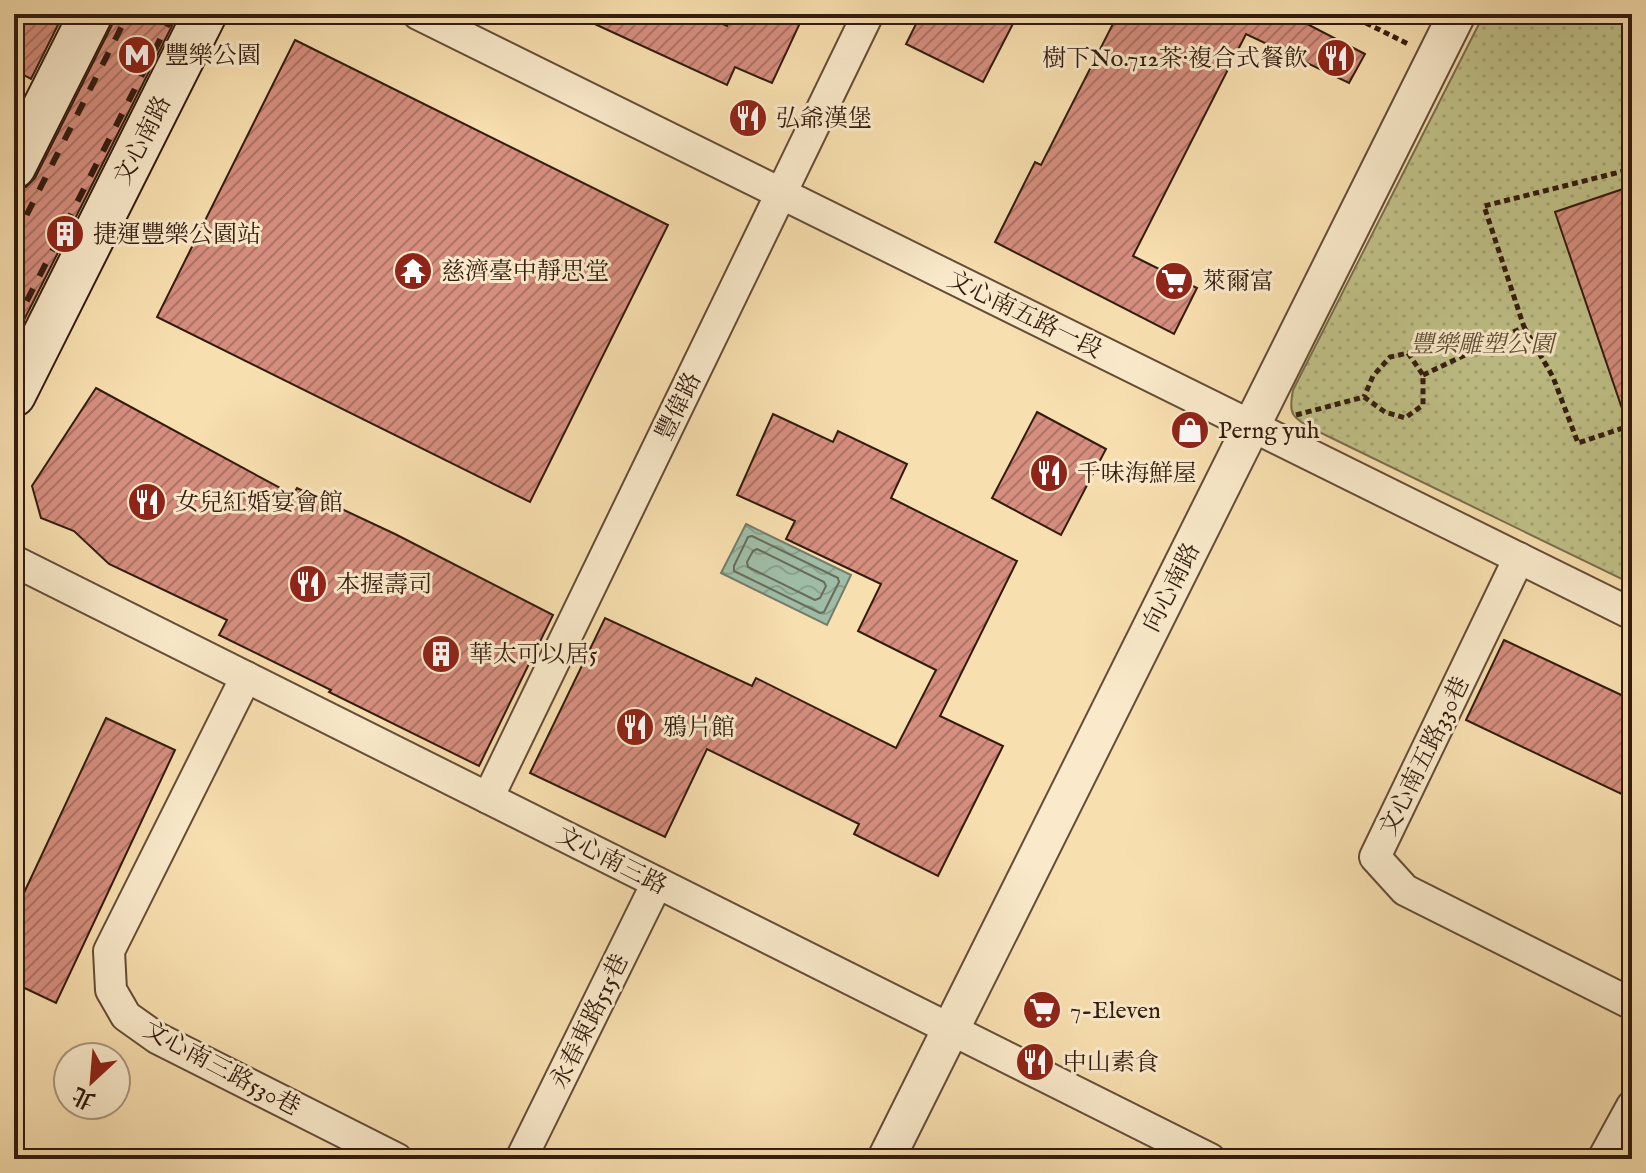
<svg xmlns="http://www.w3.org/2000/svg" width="1646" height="1173" viewBox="0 0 1646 1173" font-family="'IM FELL English','Noto Serif TC',serif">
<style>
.park{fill:url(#park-dots);stroke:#7a6e4c;stroke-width:2}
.water{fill:url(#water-waves);stroke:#747c6a;stroke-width:2}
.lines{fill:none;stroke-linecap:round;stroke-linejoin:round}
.shore{stroke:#696c5a;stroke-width:2}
.building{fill:url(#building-hatch);stroke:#331b0f;stroke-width:2}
.minor-casing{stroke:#644c37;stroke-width:34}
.tertiary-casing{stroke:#644c37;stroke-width:40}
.secondary-casing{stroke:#331b0f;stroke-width:46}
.path{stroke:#331b0f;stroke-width:5;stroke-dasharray:6 4;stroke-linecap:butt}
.minor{stroke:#faeacb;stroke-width:30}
.tertiary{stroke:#faeacb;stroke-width:36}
.secondary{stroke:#faeacb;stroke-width:42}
.rail{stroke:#331b0f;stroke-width:6;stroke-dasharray:14 14;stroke-linecap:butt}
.labels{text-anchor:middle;stroke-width:6;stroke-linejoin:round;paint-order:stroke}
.poi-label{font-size:24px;fill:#331b0f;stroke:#faeacb;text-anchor:start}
.street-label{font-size:24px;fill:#331b0f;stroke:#faeacb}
.park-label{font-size:24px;font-style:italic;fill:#5d4d33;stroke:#faeacb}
</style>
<defs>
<pattern id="park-dots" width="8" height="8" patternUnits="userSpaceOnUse" patternTransform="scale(2)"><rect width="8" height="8" fill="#c0c188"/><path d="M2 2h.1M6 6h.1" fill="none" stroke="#a5a574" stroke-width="1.8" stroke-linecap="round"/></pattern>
<pattern id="water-waves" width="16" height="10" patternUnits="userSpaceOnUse" patternTransform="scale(2)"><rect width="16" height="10" fill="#9fbda6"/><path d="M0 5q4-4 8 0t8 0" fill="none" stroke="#89a28e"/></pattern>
<pattern id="building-hatch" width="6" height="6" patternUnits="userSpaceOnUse" patternTransform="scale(2)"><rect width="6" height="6" fill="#d68e7e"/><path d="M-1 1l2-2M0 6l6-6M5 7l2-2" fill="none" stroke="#ae7366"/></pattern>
</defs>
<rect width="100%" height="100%" fill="#f8dfaf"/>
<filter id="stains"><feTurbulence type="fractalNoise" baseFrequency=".0025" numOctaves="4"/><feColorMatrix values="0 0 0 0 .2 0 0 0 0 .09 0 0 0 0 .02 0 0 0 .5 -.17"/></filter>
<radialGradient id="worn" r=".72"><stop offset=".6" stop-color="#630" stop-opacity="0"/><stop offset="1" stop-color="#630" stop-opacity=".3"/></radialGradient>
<path class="park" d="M1484,14h148v570l-319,-155c-21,-11 -25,-15 -20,-39z"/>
<polygon class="water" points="746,524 851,575 827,625 721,573"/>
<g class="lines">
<g class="shore">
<polygon points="752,536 838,578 839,582 824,612 820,613 734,571 734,566 748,537"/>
<polygon points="757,549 824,582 826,586 820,598 815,600 748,567 747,562 753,551"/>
</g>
</g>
<g class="building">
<polygon points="14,14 46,14 60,21 31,79 14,70"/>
<polygon points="115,14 147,14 172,26 20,328 14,325 14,191 26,187 35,178 112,25"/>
<polygon points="573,14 700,14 727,26 733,14 781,14 800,23 772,83 735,67 727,85"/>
<polygon points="921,14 1018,14 983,82 906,44"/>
<polygon points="1118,14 1288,14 1365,54 1349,83 1246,34 1133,256 1197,288 1174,334 995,242 1035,162 1041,165"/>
<polygon points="295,40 668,225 530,502 157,317"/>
<polygon points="1632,186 1632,426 1628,426 1555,212"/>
<polygon points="96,388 293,495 297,488 395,534 553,615 479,766 329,692 331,690 219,635 227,620 109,564 74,531 41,518 32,486"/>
<polygon points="1037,412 1106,449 1061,535 992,498"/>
<polygon points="773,414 833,442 838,431 907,464 891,498 1017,561 940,716 1003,746 938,876 854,834 859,824 707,749 665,837 530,773 605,618 752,686 756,678 896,748 936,670 858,631 881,584 786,539 795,521 737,495"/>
<polygon points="1504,640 1632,700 1632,799 1466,720"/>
<polygon points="106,718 175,750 56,1003 14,983 14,914"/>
</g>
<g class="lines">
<g class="minor-casing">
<g id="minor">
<polyline points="418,14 1632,614"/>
<polyline points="1519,558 1375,857 1405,890 1632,1004"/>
<polyline points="14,561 1210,1159"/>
<polyline points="246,677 109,951 111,990 126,1016 157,1038 397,1159"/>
<polyline points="488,798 868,14"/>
<polyline points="521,1159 657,883"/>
<polyline points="1603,1159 1632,1106"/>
</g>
</g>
<g class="tertiary-casing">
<polyline id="tertiary" points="886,1159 1457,14"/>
</g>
<g class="secondary-casing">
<g id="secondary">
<polyline points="14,167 91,14"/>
<polyline points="14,395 205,14"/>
</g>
</g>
<g class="path">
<polyline points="1348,14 1408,44"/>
<polyline points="1524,327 1553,377 1578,443 1632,425"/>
<polyline points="1423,375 1524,327 1484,206 1632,169"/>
<polyline points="1296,415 1364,397 1385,412 1405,418 1423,405 1423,375 1408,353 1390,357 1373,376 1364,397"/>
</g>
<use href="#minor" class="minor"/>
<use href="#tertiary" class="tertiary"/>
<use href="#secondary" class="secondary"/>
<g class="rail">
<polyline points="14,240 128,14"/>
<polyline points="14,326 173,14"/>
</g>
</g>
<defs>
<g id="metro-disc" transform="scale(2)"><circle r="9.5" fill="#8f2418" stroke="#faeacb"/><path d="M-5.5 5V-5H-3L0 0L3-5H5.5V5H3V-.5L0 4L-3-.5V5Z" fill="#fff"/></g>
<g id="restaurant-disc" transform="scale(2)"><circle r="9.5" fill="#8f2418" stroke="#faeacb"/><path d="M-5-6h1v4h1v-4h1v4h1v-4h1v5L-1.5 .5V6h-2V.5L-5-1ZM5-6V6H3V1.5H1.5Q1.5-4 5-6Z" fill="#fff"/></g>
<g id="building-disc" transform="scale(2)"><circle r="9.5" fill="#8f2418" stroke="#faeacb"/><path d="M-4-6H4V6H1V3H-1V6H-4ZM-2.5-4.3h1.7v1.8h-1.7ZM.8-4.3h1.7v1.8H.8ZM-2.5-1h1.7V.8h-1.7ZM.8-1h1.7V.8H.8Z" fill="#fff"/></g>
<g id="temple-disc" transform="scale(2)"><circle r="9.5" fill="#8f2418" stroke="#faeacb"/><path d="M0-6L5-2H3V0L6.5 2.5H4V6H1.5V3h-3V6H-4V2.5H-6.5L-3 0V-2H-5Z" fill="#fff"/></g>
<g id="supermarket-disc" transform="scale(2)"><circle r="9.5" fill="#8f2418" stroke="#faeacb"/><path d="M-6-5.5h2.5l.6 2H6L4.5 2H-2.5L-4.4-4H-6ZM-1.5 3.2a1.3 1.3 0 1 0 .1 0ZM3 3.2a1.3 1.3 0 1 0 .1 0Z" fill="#fff"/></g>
<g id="shop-disc" transform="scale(2)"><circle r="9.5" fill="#8f2418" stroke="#faeacb"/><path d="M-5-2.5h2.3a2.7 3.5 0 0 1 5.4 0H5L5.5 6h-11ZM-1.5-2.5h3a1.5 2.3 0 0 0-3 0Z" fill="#fff"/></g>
</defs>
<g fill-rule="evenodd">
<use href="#metro-disc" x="137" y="55"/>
<use href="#restaurant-disc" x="1336" y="58"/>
<use href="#restaurant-disc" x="748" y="118"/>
<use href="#building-disc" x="65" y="234"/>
<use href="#temple-disc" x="413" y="271"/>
<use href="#supermarket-disc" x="1174" y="281"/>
<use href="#shop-disc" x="1190" y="430"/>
<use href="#restaurant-disc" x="1049" y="473"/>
<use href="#restaurant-disc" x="147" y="502"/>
<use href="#restaurant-disc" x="308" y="584"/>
<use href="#building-disc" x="441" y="654"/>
<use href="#restaurant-disc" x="635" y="727"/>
<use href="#supermarket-disc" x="1042" y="1010"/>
<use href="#restaurant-disc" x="1035" y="1062"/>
</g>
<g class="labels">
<g class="poi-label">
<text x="165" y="63">豐樂公園</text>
<text x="1308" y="66" text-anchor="end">樹下No.712茶·複合式餐飲</text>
<text x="776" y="126">弘爺漢堡</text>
<text x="93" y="242">捷運豐樂公園站</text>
<text x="441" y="279">慈濟臺中靜思堂</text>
<text x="1202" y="289">萊爾富</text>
<text x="1218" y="438">Perng yuh</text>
<text x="1077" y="481">千味海鮮屋</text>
<text x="175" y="510">女兒紅婚宴會館</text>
<text x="336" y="592">本握壽司</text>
<text x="469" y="662">華太可以居5</text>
<text x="663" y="735">鴉片館</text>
<text x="1070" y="1018">7-Eleven</text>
<text x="1063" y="1070">中山素食</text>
</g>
<g class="street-label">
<text transform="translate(142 140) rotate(-63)" y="8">文心南路</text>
<text transform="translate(1025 314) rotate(26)" y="8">文心南五路一段</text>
<text transform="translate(678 406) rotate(-64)" y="8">豐偉路</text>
<text transform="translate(1171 587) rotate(-63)" y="8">向心南路</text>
<text transform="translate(1424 756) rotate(-64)" y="8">文心南五路330巷</text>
<text transform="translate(612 860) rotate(27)" y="8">文心南三路</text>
<text transform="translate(589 1021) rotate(-64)" y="8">永春東路515巷</text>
<text transform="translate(222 1068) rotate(28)" y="8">文心南三路530巷</text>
</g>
<g class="park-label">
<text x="1482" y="352">豐樂雕塑公園</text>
</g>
</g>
<rect width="1646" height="1173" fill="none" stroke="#f8dfaf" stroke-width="48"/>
<rect x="16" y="16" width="1614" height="1141" fill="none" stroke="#331b0f" stroke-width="4"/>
<rect x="24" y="24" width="1598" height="1125" fill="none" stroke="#331b0f" stroke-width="2"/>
<g transform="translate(92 1081) rotate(206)"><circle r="38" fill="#faeacb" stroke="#aa9780" stroke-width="2"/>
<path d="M0-6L14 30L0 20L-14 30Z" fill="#8f2418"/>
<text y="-12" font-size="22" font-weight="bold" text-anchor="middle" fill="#331b0f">北</text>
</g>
<rect width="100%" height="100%" filter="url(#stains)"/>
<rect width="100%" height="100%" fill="url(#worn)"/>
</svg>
